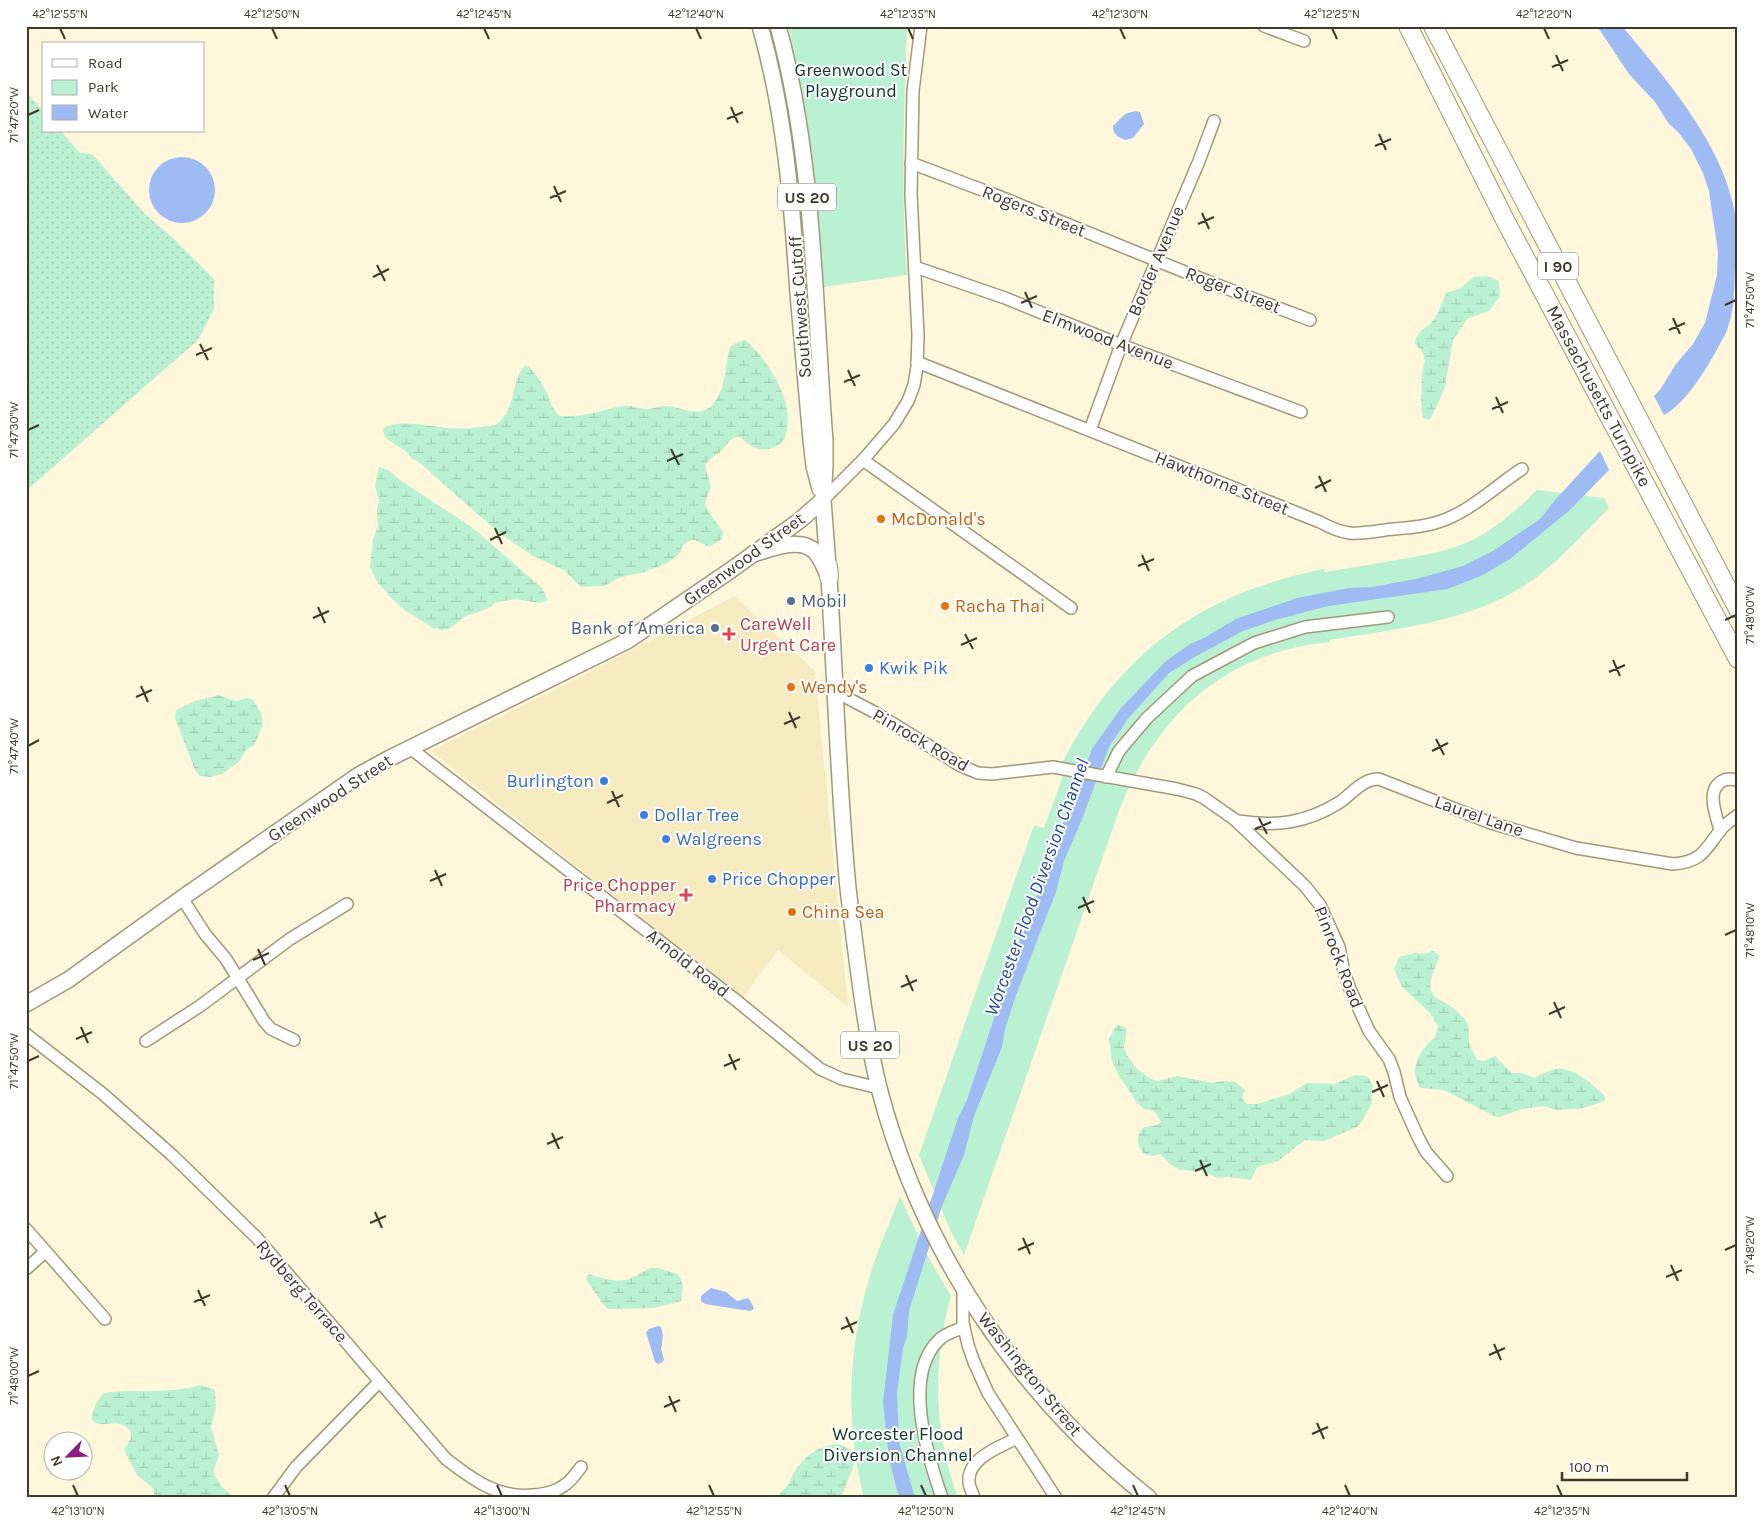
<svg xmlns="http://www.w3.org/2000/svg" width="1764" height="1524" viewBox="0 0 1764 1524" font-family="Karla,sans-serif">
<style>
.built{fill:#f6eac0}
.grass{fill:url(#grass-dots)}
.wetland{fill:url(#wetland-marsh)}
.park{fill:#baf1d3}
.water{fill:#9ebbf4}
.lines{fill:none;stroke-linecap:round;stroke-linejoin:round}
.minor-casing{stroke:#a29879;stroke-width:14}
.major-casing{stroke:#a29879;stroke-width:18}
.highway-casing{stroke:#a29879;stroke-width:20}
.minor{stroke:#fff;stroke-width:11}
.major{stroke:#fff;stroke-width:15}
.highway{stroke:#fff;stroke-width:18}
.ticks{fill:none;stroke:#3d392b;stroke-width:2}
.food-dot{fill:#e8710a;stroke:#fff;stroke-width:2}
.service-dot{fill:#5c6f8a;stroke:#fff;stroke-width:2}
.health-dot{fill:#e0444e;stroke:#fff;stroke-width:2}
.shop-dot{fill:#3f7fe0;stroke:#fff;stroke-width:2}
.labels{text-anchor:middle;stroke-width:4;stroke-linejoin:round;paint-order:stroke}
.shield{fill:#fff;stroke:#77746b;stroke-width:1}
.shield-label{font-size:16px;font-weight:bold;fill:#3d392b}
.park-label{font-size:18px;fill:#0c3523;stroke:#fff}
.street-label{font-size:18px;fill:#3d392b;stroke:#fff}
.food-label{font-size:18px;fill:#c56008;stroke:#fff;text-anchor:start}
.service-label{font-size:18px;fill:#4e5e75;stroke:#fff;text-anchor:start}
.health-label{font-size:18px;fill:#be3a42;stroke:#fff;text-anchor:start}
.shop-label{font-size:18px;fill:#366cbe;stroke:#fff;text-anchor:start}
.water-label{font-size:19px;font-style:italic;fill:#234899;stroke:#fff}
.neatline{fill:none;stroke:#3d392b;stroke-width:2}
.ticks-label{font-size:12px;text-anchor:middle;fill:#3d392b}
</style>
<defs>
<pattern id="grass-dots" width="8" height="8" patternUnits="userSpaceOnUse" patternTransform="scale(1.25)"><rect width="8" height="8" fill="#baf1d3"/><path d="M2 2h.1M6 6h.1" fill="none" stroke="#a1cfb5" stroke-width="1.8" stroke-linecap="round"/></pattern>
<pattern id="wetland-marsh" width="20" height="14" patternUnits="userSpaceOnUse" patternTransform="scale(1.25)"><rect width="20" height="14" fill="#baf1d3"/><path d="M1 5h8M5 5V1M11 12h8M15 12V8" fill="none" stroke="#a1cfb5"/></pattern>
</defs>
<rect width="100%" height="100%" fill="#fff7db"/>
<polygon class="built" points="734,596 815,671 848,1007 778,950 742,998 431,751 582,676"/>
<polygon class="grass" points="26,92 44,112 44,131 61,131 80,153 92,154 146,215 172,237 214,279 214,309 198,340 26,491"/>
<g class="wetland">
<path d="M1487,276l12,5 1,15 -11,15 -21,7 -15,22 -8,47 -14,31 -3,2 -5,-2 -2,-15 1,-30 3,-13 -3,-9 -7,-7c0,-12 13,-16 19,-25 5,-7 8,-17 12,-26l13,-4 15,-12z"/>
<path d="M744,340l3,1c24,24 51,64 37,99 -13,14 -32,12 -43,-3 -12,-1 -12,7 -20,14 -6,5 -11,7 -16,14l6,22 -5,13 -1,6 18,26 -1,7 -13,8 -14,-7h-5l-8,6 -1,5 -4,5 -10,7 -22,9 -27,6 -13,8 -24,1 -17,-17 -31,-14 -34,-23 -79,-70 -9,-5 -4,-6 -20,-13 -3,-4 -1,-6c13,-11 49,-2 65,-1 15,1 32,0 47,-3 23,-14 15,-48 31,-60 9,6 17,20 22,30 3,8 5,16 12,21 14,1 31,-2 45,-6 6,-1 13,-4 19,-4 8,-1 18,4 26,3 6,-1 10,-3 15,-3 15,0 34,13 47,-1 14,-14 13,-40 18,-58l4,-3z"/>
<polygon points="379,467 388,470 400,480 473,528 542,588 548,600 539,603 516,599 496,602 491,607 464,617 449,629 442,630 433,628 406,611 392,599 376,580 370,567 373,539 378,527 377,511 379,500 375,486"/>
<polygon points="218,695 236,701 248,698 253,700 261,713 263,725 254,745 246,750 239,762 222,774 210,777 200,776 195,770 175,718 176,710 195,701"/>
<path d="M1433,951l7,5c-26,54 7,34 27,67 3,6 1,16 3,23 2,5 5,9 7,14l7,1 11,-5 17,17h10l12,5c7,-3 16,-9 23,-9 17,-2 36,16 48,27v5l-22,7 -25,2 -15,-4 -21,3 -22,8 -6,-1 -50,-26 -24,-2c-2,-5 -5,-11 -5,-16 0,-13 10,-28 20,-34l3,-12 -8,-13 -28,-26 -8,-18 5,-12 16,-4 10,1z"/>
<path d="M1119,1025l8,4 -3,19 4,9 9,12 14,10 6,2 20,-5 36,7 10,-2 12,1 10,8 -3,8 5,6h10l32,-10 18,-11 28,1 20,-9 12,1 6,10 -2,19 -12,21 -35,15 -19,-1 -27,21 -21,6 -6,13 -22,-3 -11,1 -17,-7 -21,-1 -9,-5 -11,-11 -8,2 -8,-2c-8,-9 -9,-18 0,-27l13,-2 4,-3 -7,-11 -10,-2 -6,-5 -19,-28 -7,-15 -3,-22 7,-13z"/>
<path d="M650,1268h9l20,7 4,11 -2,15 -27,7 -46,1 -6,-6 -16,-24 2,-5c32,9 33,11 62,-6z"/>
<path d="M200,1385l15,5 1,18 -5,19 8,28 -5,14 1,7 6,10 13,12h-79l-3,-11 -15,-12 -13,-25 7,-12 -1,-8c-17,-15 -28,1 -38,-10 0,-9 5,-21 12,-27 32,-5 65,2 96,-8z"/>
<path d="M838,1444l10,4 6,6v11l-13,33h-63c2,-6 6,-8 10,-13 3,-4 4,-10 7,-14 12,-17 23,-25 43,-27z"/>
</g>
<g class="park">
<path d="M789,26h118c-3,84 -6,166 0,249l-91,13 -20,-216z"/>
<path d="M1537,490l67,8 5,10c-23,23 -45,48 -71,68 -60,46 -137,52 -209,64l1,2c-104,10 -172,71 -210,166l-156,447 -14,-25 -31,-75 115,-330 10,3 21,-58 -5,-3c58,-114 139,-173 264,-198l1,3c24,-4 48,-8 72,-12 26,-5 52,-8 77,-21 24,-12 43,-30 63,-49z"/>
<path d="M900,1196l26,57 25,43c-19,68 -17,135 7,202h-94c-18,-73 -17,-144 4,-215 8,-30 21,-58 32,-87z"/>
</g>
<g class="water">
<path d="M1597,26h25c45,54 106,124 114,195 2,15 -1,31 -1,46 -1,20 0,41 -7,60 -2,8 -8,16 -12,24 -9,18 -34,56 -52,64l-10,-19 6,-6 16,-26 17,-20 12,-21 12,-48 1,-23 -9,-61 -6,-18 -12,-24 -13,-17 -9,-8 -14,-22 -26,-28z"/>
<path d="M1135,111l5,1 4,12 -11,14 -7,2c-7,-2 -13,-5 -13,-14l12,-12z"/>
<circle cx="182" cy="190" r="33"/>
<polygon points="1600,451 1609,470 1570,510 1510,559 1481,576 1448,589 1328,606 1275,620 1243,631 1198,655 1169,673 1127,720 1109,747 1080,824 1064,861 1056,892 1016,995 1005,1029 1002,1047 974,1116 964,1155 942,1206 909,1311 907,1337 903,1348 897,1393 899,1442 915,1498 899,1498 889,1459 883,1402 893,1315 958,1118 967,1100 1006,982 1026,922 1043,882 1076,785 1083,774 1092,749 1121,708 1166,661 1190,644 1204,638 1236,619 1297,598 1349,588 1372,587 1416,579 1463,566 1493,551 1540,519 1555,500"/>
<polygon points="711,1288 726,1292 737,1301 748,1298 751,1302 754,1309 750,1311 705,1304 701,1301 701,1296"/>
<polygon points="658,1326 661,1327 663,1336 661,1349 664,1360 661,1363 658,1364 655,1362 646,1332 649,1329"/>
</g>
<g class="lines">
<g class="minor-casing">
<g id="minor">
<polyline points="1264,26 1304,41"/>
<polyline points="911,163 993,194 1207,281 1310,320"/>
<polyline points="915,267 1005,298 1121,345 1301,412"/>
<path d="M917,362l403,160c27,15 36,12 65,8 16,-2 34,-2 50,-7 33,-9 59,-36 87,-54"/>
<polyline points="1090,430 1121,345 1199,161 1214,121"/>
<polyline points="863,460 1071,608"/>
<polyline points="823,500 863,460 894,424 908,401 914,385 917,367 918,335 911,194 913,91 921,26"/>
<polyline points="836,692 876,713 961,766 978,773 992,774 1053,767 1177,789 1196,794 1204,798 1234,819 1305,886 1320,905 1339,947 1344,972 1350,989 1369,1031 1389,1059 1394,1072 1400,1097 1418,1137 1426,1152 1447,1176"/>
<polyline points="410,748 737,1001 820,1069 842,1079 879,1088"/>
<polyline points="1106,777 1119,751 1147,718 1192,676 1254,643 1305,627 1388,617"/>
<path d="M1238,821c38,6 69,2 102,-19 13,-9 22,-23 39,-23l112,44 85,25 97,16c30,-2 33,-16 49,-36 5,-5 11,-9 16,-13"/>
<path d="M1720,831c-3,-15 -15,-40 2,-50 5,-3 10,-2 16,-1"/>
<polyline points="182,898 205,934 226,959 264,1021 271,1029 294,1040"/>
<path d="M26,1034l77,60 69,61 85,83 189,221c26,20 52,40 87,36 13,-1 23,-3 33,-11 6,-4 11,-12 15,-17"/>
<polyline points="146,1041 200,1006 290,939 347,904"/>
<polyline points="26,1229 105,1319"/>
<polyline points="26,1269 45,1252"/>
<polyline points="963,1288 963,1323 968,1345 974,1362 988,1393 1056,1498"/>
<polyline points="273,1498 296,1467 379,1382"/>
<path d="M942,1498c-14,-41 -41,-124 -2,-159 6,-6 16,-8 24,-12"/>
<path d="M974,1498c-1,-5 -5,-11 -5,-16 -2,-24 31,-35 48,-44"/>
</g>
</g>
<g class="major-casing">
<g id="major">
<path d="M760,26c25,87 32,177 38,267 4,49 9,98 13,147l3,26 6,23"/>
<path d="M778,26c37,135 36,277 47,415v25l-2,34 5,66"/>
<path d="M753,554c17,-5 43,-16 59,-5 9,6 12,19 17,28 6,99 9,200 18,300 2,25 6,50 9,75 6,46 12,91 23,136 42,162 139,307 270,410"/>
<polyline points="26,1004 68,980 182,898 359,775 390,758 627,641 731,570 799,521 823,500"/>
</g>
</g>
<g class="highway-casing">
<g id="highway">
<polyline points="1408,26 1506,222 1738,659"/>
<polyline points="1433,26 1738,609"/>
<polyline points="828,566 829,577"/>
</g>
</g>
<use href="#minor" class="minor"/>
<use href="#major" class="major"/>
<use href="#highway" class="highway"/>
</g>
<path class="ticks" d="M60,28l5,11M272,28l5,11M484,28l5,11M696,28l5,11M908,28l5,11M1120,28l5,11M1332,28l5,11M1544,28l5,11M1556,55l7,16M1552,67l16,-7M731,107l7,16M28,115l11,-5M727,119l16,-7M1379,134l7,16M1375,146l16,-7M554,186l7,16M550,198l16,-7M1202,213l7,16M1198,224l16,-7M377,265l8,16M373,277l16,-8M1025,292l7,16M1021,303l16,-7M1725,305l11,-5M1673,318l7,16M1669,330l16,-7M200,344l8,16M196,355l16,-7M848,370l7,16M844,382l16,-7M1496,397l7,16M1492,409l16,-7M28,430l11,-5M671,449l8,16M667,461l16,-7M1319,476l7,16M1315,488l16,-8M495,528l7,16M490,540l16,-8M1142,555l7,16M1138,566l16,-7M318,607l7,16M313,618l16,-7M1725,620l11,-5M965,634l8,15M961,645l16,-7M1613,660l7,16M1609,672l16,-7M141,686l7,16M136,697l16,-7M789,712l7,16M784,724l16,-7M1436,739l8,16M28,746l11,-6M1432,751l16,-8M612,791l7,16M607,803l16,-8M1259,818l8,16M1255,829l16,-7M435,870l7,16M430,881l16,-7M1083,897l7,16M1078,908l16,-7M1725,935l11,-5M258,949l7,16M253,960l16,-7M906,975l7,16M901,987l16,-7M1554,1002l7,16M1549,1014l16,-7M81,1027l7,16M76,1039l16,-7M729,1054l7,16M28,1061l11,-5M724,1066l16,-7M1377,1081l7,16M1372,1092l16,-7M552,1133l7,16M547,1144l16,-7M1200,1160l7,16M1195,1171l16,-7M375,1212l7,16M370,1223l16,-7M1023,1238l7,16M1018,1250l16,-7M1725,1250l11,-5M1671,1265l7,16M1666,1277l16,-7M198,1290l7,16M194,1302l16,-7M846,1317l7,16M841,1329l16,-7M1494,1344l7,16M1489,1355l16,-7M28,1376l11,-5M669,1396l7,16M664,1407l16,-7M1317,1423l7,16M1312,1434l16,-7M73,1485l5,11M285,1485l5,11M497,1485l5,11M709,1485l5,11M921,1485l5,11M1133,1485l5,11M1345,1485l5,11M1557,1485l5,11"/>
<g class="food-dot">
<circle cx="881" cy="519" r="5"/>
<circle cx="945" cy="606" r="5"/>
<circle cx="791" cy="687" r="5"/>
<circle cx="792" cy="912" r="5"/>
</g>
<g class="service-dot">
<circle cx="791" cy="601" r="5"/>
<circle cx="715" cy="628" r="5"/>
</g>
<g class="health-dot">
<path d="M726.5 626.5h5v5h5v5h-5v5h-5v-5h-5v-5h5z"/>
<path d="M683.5 887.5h5v5h5v5h-5v5h-5v-5h-5v-5h5z"/>
</g>
<g class="shop-dot">
<circle cx="869" cy="668" r="5"/>
<circle cx="604" cy="781" r="5"/>
<circle cx="644" cy="815" r="5"/>
<circle cx="666" cy="839" r="5"/>
<circle cx="712" cy="879" r="5"/>
</g>
<g class="labels">
<g class="shield">
<rect x="778" y="183.5" width="58" height="27" rx="4"/>
<rect x="1538" y="252.5" width="40" height="27" rx="4"/>
<rect x="841" y="1031.5" width="58" height="27" rx="4"/>
</g>
<g class="shield-label">
<text x="807" y="203">US 20</text>
<text x="1558" y="272">I 90</text>
<text x="870" y="1051">US 20</text>
</g>
<g class="park-label">
<text x="851" y="76">Greenwood St<tspan x="851" dy="21">Playground</tspan></text>
<text x="898" y="1440">Worcester Flood<tspan x="898" dy="21">Diversion Channel</tspan></text>
</g>
<g class="street-label">
<text transform="translate(1034 211) rotate(22)" y="6">Rogers Street</text>
<text transform="translate(1156 261) rotate(-67)" y="6">Border Avenue</text>
<text transform="translate(1233 290) rotate(21)" y="6">Roger Street</text>
<text transform="translate(800 307) rotate(-94)" y="6">Southwest Cutoff</text>
<text transform="translate(1108 339) rotate(21)" y="6">Elmwood Avenue</text>
<text transform="translate(1599 396) rotate(62)" y="6">Massachusetts Turnpike</text>
<text transform="translate(1222 483) rotate(22)" y="6">Hawthorne Street</text>
<text transform="translate(744 559) rotate(-36)" y="6">Greenwood Street</text>
<text transform="translate(921 740) rotate(30)" y="6">Pinrock Road</text>
<text transform="translate(330 798) rotate(-33)" y="6">Greenwood Street</text>
<text transform="translate(1479 816) rotate(19)" y="6">Laurel Lane</text>
<text transform="translate(1339 957) rotate(69)" y="6">Pinrock Road</text>
<text transform="translate(688 963) rotate(38)" y="6">Arnold Road</text>
<text transform="translate(302 1291) rotate(49)" y="6">Rydberg Terrace</text>
<text transform="translate(1030 1374) rotate(51)" y="6">Washington Street</text>
</g>
<g class="food-label">
<text x="891" y="525">McDonald's</text>
<text x="955" y="612">Racha Thai</text>
<text x="801" y="693">Wendy's</text>
<text x="802" y="918">China Sea</text>
</g>
<g class="service-label">
<text x="801" y="607">Mobil</text>
<text x="705" y="634" text-anchor="end">Bank of America</text>
</g>
<g class="health-label">
<text x="740" y="630">CareWell<tspan x="740" dy="21">Urgent Care</tspan></text>
<text x="676" y="891" text-anchor="end">Price Chopper<tspan x="676" dy="21">Pharmacy</tspan></text>
</g>
<g class="shop-label">
<text x="879" y="674">Kwik Pik</text>
<text x="594" y="787" text-anchor="end">Burlington</text>
<text x="654" y="821">Dollar Tree</text>
<text x="676" y="845">Walgreens</text>
<text x="722" y="885">Price Chopper</text>
</g>
<g class="water-label">
<text transform="translate(1036 887) rotate(-70)" y="7">Worcester Flood Diversion Channel</text>
</g>
</g>
<rect width="1764" height="1524" fill="none" stroke="#ffffff" stroke-width="55"/>
<rect x="42" y="42" width="162" height="90" fill="#ffffff" stroke="#b1b0aa"/>
<rect x="52" y="59" width="25" height="8" fill="#ffffff" stroke="#b1b0aa"/>
<text x="88" y="68" font-size="15" fill="#3d392b">Road</text>
<rect x="52" y="80" width="25" height="15" fill="#baf1d3" stroke="#b1b0aa"/>
<text x="88" y="92" font-size="15" fill="#3d392b">Park</text>
<rect x="52" y="105" width="25" height="15" fill="#9ebbf4" stroke="#b1b0aa"/>
<text x="88" y="118" font-size="15" fill="#3d392b">Water</text>
<g transform="translate(68 1456) rotate(246)"><circle r="24" fill="#ffffff" stroke="#b1b0aa"/>
<path d="M0-4L9 19L0 12L-9 19Z" fill="#8c1d81"/>
<text y="-8" font-size="14" font-weight="bold" text-anchor="middle" fill="#3d392b">N</text>
</g>
<path d="M1562 1472v8h125v-8" fill="none" stroke="#3d392b" stroke-width="2.5"/>
<text x="1569" y="1472" font-size="15" fill="#3d392b" stroke="#ffffff" stroke-width="4" paint-order="stroke">100 m</text>
<rect x="28" y="28" width="1708" height="1468" class="neatline"/>
<g class="ticks-label">
<text x="60" y="18">42°12'55"N</text>
<text x="272" y="18">42°12'50"N</text>
<text x="484" y="18">42°12'45"N</text>
<text x="696" y="18">42°12'40"N</text>
<text x="908" y="18">42°12'35"N</text>
<text x="1120" y="18">42°12'30"N</text>
<text x="1332" y="18">42°12'25"N</text>
<text x="1544" y="18">42°12'20"N</text>
<text transform="translate(14 115) rotate(-90)" y="4">71°47'20"W</text>
<text transform="translate(1750 300) rotate(-90)" y="4">71°47'50"W</text>
<text transform="translate(14 430) rotate(-90)" y="4">71°47'30"W</text>
<text transform="translate(1750 615) rotate(-90)" y="4">71°48'00"W</text>
<text transform="translate(14 746) rotate(-90)" y="4">71°47'40"W</text>
<text transform="translate(1750 930) rotate(-90)" y="4">71°48'10"W</text>
<text transform="translate(14 1061) rotate(-90)" y="4">71°47'50"W</text>
<text transform="translate(1750 1245) rotate(-90)" y="4">71°48'20"W</text>
<text transform="translate(14 1376) rotate(-90)" y="4">71°48'00"W</text>
<text x="78" y="1515">42°13'10"N</text>
<text x="290" y="1515">42°13'05"N</text>
<text x="502" y="1515">42°13'00"N</text>
<text x="714" y="1515">42°12'55"N</text>
<text x="926" y="1515">42°12'50"N</text>
<text x="1138" y="1515">42°12'45"N</text>
<text x="1350" y="1515">42°12'40"N</text>
<text x="1562" y="1515">42°12'35"N</text>
</g>
</svg>
